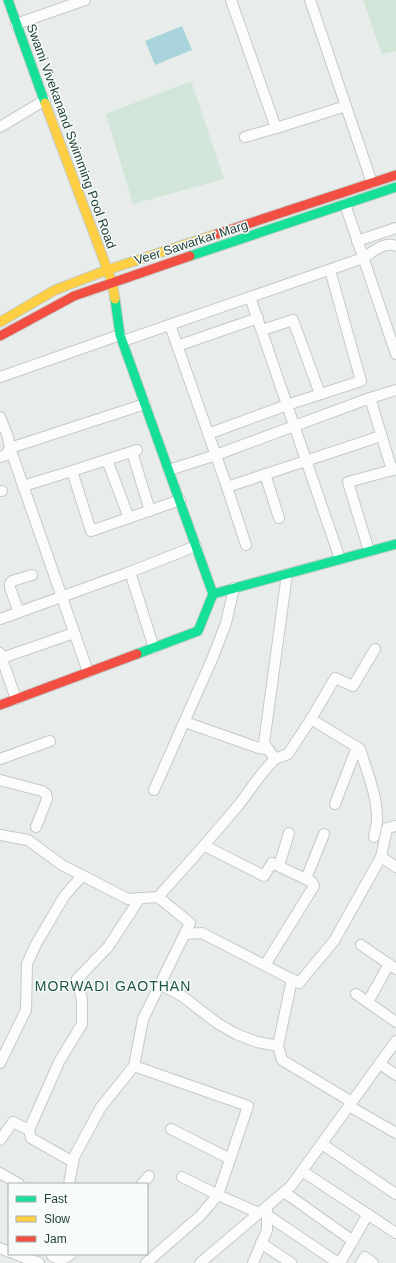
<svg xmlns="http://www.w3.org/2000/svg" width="396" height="1263" viewBox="0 0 396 1263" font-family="Helvetica,sans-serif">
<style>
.green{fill:#d1e6d8}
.water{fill:#a9d4db}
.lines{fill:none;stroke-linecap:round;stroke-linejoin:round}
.street-casing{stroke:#c5cac8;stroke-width:12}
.fast-casing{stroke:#c3cbc8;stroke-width:11}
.slow-casing{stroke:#c3cbc8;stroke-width:11}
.jam-casing{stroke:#c3cbc8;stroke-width:11}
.street{stroke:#fcfcfc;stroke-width:10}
.fast{stroke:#16e098;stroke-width:9}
.slow{stroke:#ffcf43;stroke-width:9}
.jam{stroke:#f24e42;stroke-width:9}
.labels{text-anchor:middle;stroke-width:3;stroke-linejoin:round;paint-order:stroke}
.street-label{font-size:13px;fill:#24423a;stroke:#f7fbf9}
.neighbourhood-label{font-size:14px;letter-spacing:1px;fill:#1f5548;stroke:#f7fbf9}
</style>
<rect width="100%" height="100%" fill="#e8edeb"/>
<g class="green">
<polygon points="363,0 396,0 396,51 382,54"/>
<polygon points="191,81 224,179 133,204 106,114"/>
</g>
<polygon class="water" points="182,26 192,50 155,65 145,41"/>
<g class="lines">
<g class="street-casing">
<g id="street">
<polyline points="231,0 276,128 346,106"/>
<polyline points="310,0 372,183"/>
<polyline points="16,24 85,0"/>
<polyline points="0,127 45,100"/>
<polyline points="245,137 276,128"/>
<polyline points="345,204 396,354"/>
<polyline points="357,241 396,228"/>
<polyline points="250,297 340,559"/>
<polyline points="170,325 227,487 246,545"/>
<polyline points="262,330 293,320 320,394"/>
<path d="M123,341l240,-83c10,-6 21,-17 33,-12"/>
<polyline points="177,346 258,318"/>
<polyline points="0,377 120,335"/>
<polyline points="370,398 392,470"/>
<polyline points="0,417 8,437 10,448 6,455 0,457"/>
<polyline points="208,434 287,405 361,381 330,270"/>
<polyline points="132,452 150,511"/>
<polyline points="107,460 129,518"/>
<polyline points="169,470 216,455 370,398 396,390"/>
<polyline points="72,471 137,450"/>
<polyline points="265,474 279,518"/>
<polyline points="23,486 72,471 91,531 180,500"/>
<polyline points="227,487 381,436"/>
<polyline points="0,491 2,491"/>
<polyline points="369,551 348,482 396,469"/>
<polyline points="19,612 10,588 10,584 12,581 32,575"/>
<polyline points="0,619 130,572"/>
<polyline points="154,648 130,572 196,546"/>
<polyline points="0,653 16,699"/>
<polyline points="2,658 74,633"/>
<polyline points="88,672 10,448 145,404"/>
<polyline points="311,719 335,678 353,686 375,649"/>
<polyline points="185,722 259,748 268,749"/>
<polyline points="0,759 50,741"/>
<path d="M275,759l13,-5 23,-35 49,30c7,23 18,48 17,73 -1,5 -2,10 -3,15"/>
<polyline points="0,780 42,791 46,794 47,799 36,827"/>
<polyline points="154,790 213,657 226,623 234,588"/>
<polyline points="335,804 357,747"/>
<polyline points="396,826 387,828 381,857 396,867"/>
<path d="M0,835l28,5 34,25 66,34 30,-2c27,-30 53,-59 79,-90 13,-16 23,-34 38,-48l-11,-16 23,-169"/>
<polyline points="205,846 264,876 272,863 312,882 314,886 265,965"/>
<polyline points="279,866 289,833"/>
<polyline points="306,879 324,834"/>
<polyline points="185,934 202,933 299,983 334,941 381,857"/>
<polyline points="361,945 396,969"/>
<polyline points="292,979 278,1046 282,1060 352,1102"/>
<polyline points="160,984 182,996 217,1023 236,1034 257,1042 278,1046"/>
<polyline points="356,994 396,1022"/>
<polyline points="368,1002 389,964"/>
<polyline points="0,1063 26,1010 27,964 36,944 65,895 82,876"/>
<polyline points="380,1064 396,1075"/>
<polyline points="134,1066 248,1106 218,1195 259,1213"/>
<polyline points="349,1106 396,1133"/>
<polyline points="171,1129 230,1159"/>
<polyline points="29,1130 31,1138 73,1162"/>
<polyline points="0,1140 13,1122 29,1130 59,1062 82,1024 82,1000 77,979 108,947 140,898"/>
<polyline points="322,1144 396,1194"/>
<polyline points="302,1171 396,1233"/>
<polyline points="0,1173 19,1184"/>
<polyline points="69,1184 74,1157 101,1107 134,1066 143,1019 190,923 158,897"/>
<polyline points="142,1184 149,1176"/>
<polyline points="284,1192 353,1241"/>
<polyline points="267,1215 338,1263"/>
<polyline points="261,1243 291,1263"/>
<polyline points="0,1248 9,1252"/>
<polyline points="15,1254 39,1263"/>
<path d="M52,1256c8,4 12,4 19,-2"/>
<polyline points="146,1263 200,1216 218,1195 182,1177"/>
<polyline points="200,1263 291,1186 396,1041"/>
<polyline points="253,1263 267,1230 267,1210"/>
<polyline points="340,1263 368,1214"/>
<polyline points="361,1263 365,1257 373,1263"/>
</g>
</g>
<g class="fast-casing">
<g id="fast">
<polyline points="8,0 45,103"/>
<polyline points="190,256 396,187"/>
<polyline points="115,299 120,335 213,594 198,631 137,654"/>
<polyline points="213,594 396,544"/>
</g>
</g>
<g class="slow-casing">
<g id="slow">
<polyline points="45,103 112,282 115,299"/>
<polyline points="0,322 55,290 107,270 217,234"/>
</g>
</g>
<g class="jam-casing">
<g id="jam">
<polyline points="217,234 396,175"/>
<polyline points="0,336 74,296 190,256"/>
<polyline points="0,705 137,654"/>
</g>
</g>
<use href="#street" class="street"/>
<use href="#fast" class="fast"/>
<use href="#slow" class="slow"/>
<use href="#jam" class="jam"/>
</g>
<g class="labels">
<g class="street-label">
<text transform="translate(72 136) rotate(70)" y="5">Swami Vivekanand Swimming Pool Road</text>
<text transform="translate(191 242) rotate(-18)" y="5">Veer Sawarkar Marg</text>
</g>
<g class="neighbourhood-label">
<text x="113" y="991">MORWADI GAOTHAN</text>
</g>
</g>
<rect x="8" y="1183" width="140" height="72" fill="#f7fbf9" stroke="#a3b1ad"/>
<rect x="16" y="1196" width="20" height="6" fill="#16e098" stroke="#a3b1ad"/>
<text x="44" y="1203" font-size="12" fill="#24423a">Fast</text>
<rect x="16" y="1216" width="20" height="6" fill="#ffcf43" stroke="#a3b1ad"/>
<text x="44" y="1223" font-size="12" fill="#24423a">Slow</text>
<rect x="16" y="1236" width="20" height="6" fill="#f24e42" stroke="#a3b1ad"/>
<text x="44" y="1243" font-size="12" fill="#24423a">Jam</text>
</svg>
